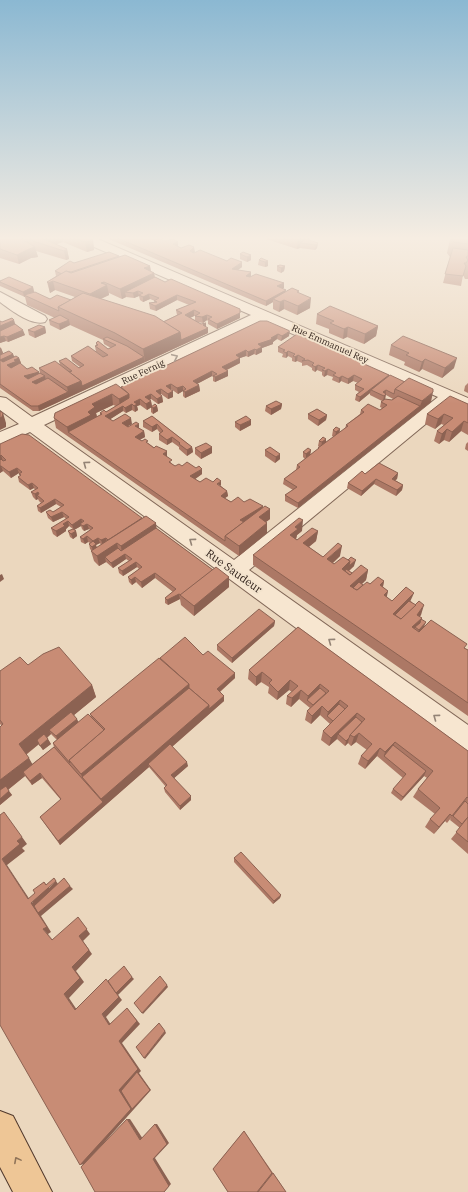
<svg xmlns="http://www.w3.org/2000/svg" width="468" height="1192" viewBox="0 0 468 1192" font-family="'IBM Plex Serif',serif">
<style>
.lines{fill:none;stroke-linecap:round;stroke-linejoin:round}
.minor-casing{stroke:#826858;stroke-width:2}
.major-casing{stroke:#50382c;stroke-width:2}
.minor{fill:#f7e6d0;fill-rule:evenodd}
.major{fill:#eec696;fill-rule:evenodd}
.wall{fill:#ac7865;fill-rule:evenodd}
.shaded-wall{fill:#8c6252}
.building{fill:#c88c75;stroke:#8c6252}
.oneway{stroke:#948476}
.oneway2{stroke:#907459}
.labels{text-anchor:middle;stroke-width:4;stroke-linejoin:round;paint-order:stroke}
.far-street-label{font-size:9px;fill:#32231c;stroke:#f3e3cd}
.street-label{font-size:11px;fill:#32231c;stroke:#f3e3cd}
</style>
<rect width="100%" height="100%" fill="#ebd7be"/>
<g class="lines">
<g class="minor-casing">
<g id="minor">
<path d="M76,237h17l375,161v11l-17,-6 -202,167 219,155v27l-9,-4 -429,-316 -30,13v-13l19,-8 -19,-14v-13l6,1 26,19 219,-102 -173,-75zM263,321l175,76 -204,163 -190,-135z"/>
<path d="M0,292l45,24 2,3 -2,3c-14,4 -34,-12 -45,-20z"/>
</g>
</g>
<g class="major-casing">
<polygon id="major" points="0,1111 13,1116 52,1192 13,1192 0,1167"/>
</g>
<use href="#minor" class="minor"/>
<use href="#major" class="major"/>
</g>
<g class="wall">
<polygon points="0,237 85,237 93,240 94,250 87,252 63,242 56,244 67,249 69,259 66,260 36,251 38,257 31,258 19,264 0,258"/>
<polygon points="104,237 164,237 165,238 162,239 163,240 181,248 194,247 194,253 242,267 238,270 251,272 251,277 284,283 284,288 282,288 285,292 299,293 310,308 297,315 284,309 279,312 273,309 273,302 266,306"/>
<polygon points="260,237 314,237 309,240 318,243 317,248 315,250 300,248 297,249"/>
<polygon points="444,237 468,237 468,279 465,279 463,275 461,286 443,283 450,257 447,253 450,239"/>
<polygon points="243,252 251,260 247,262 240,259 240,254"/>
<path d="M119,256l31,10 1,5 3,2 1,4 10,5 75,27v9l-23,11 -9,-5v-3l-1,-1 -4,3 -6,-1 11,6v5l-169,78h-6l-33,-23v-41l1,1 2,5 10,1 1,3 5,1 2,5 -3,2 9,4 12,4h1l-1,-5 21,-3 -1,-4 20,7 1,-1 -8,-6 -1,-5 32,1 -7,-5 -1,-6h1v-3l12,6 3,-1 -7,-4 -1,-4 -33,-15 -10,5 -10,-5 -1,-5 6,-2 -28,-13 -2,-8 -25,-11v-5l33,6 1,5 16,7 21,1 4,-3 -20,-7 -5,3 -3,-11 9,-6 -1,-5 19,-8zM109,293l13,6 4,-2 8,1 5,-2 1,4 3,2 7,-3 5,2v1l-6,1 1,6 6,2 21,-11 12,5 -13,5 1,5 -14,7 -62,-23 8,-4zM194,316h1v4l-5,-2z"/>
<polygon points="259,260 268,261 268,266 265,267 258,265"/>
<polygon points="277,266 285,266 284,271 281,273 277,271"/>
<polygon points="317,314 378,326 376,336 364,344 347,337 343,339 329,333 329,329 316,324"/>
<polygon points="0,321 2,322 15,324 25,335 8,342 6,341 0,343"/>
<path d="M260,321l29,15 -8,5 -4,-2 -4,3v2l-11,4v4l-6,3 -2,-1 -6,3 -2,-1 -6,2v5l-13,7 1,1v5l-13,6 -2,-1v-4l-1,-1 -15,8 2,1 1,6 -15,7 -2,-2v-5l-5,3 -7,-5v1l2,7 -5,2 -7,-5 -1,1 2,1 1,6 -5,2 -7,-5 -1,1 1,1 1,5h5l1,5 -5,3 -2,-2v-5l-4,3 -7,-5 -3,1 1,4 -3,2 -3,-2 -6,3 -3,-2 -13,8 3,2 19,3 -5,2 12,2 5,3 1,6 -6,3 9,3 19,14 5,7 3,2h7l20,8 -7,5 5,3 21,4 6,5 1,5 -3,2 6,4h13l19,4v2l7,1v10l-4,3 1,1v10l-28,23 -183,-128 -2,-10 67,-31zM113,405l3,1 -10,6 -6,1v2l-3,2 -1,-4z"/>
<polygon points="45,327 46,333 35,338 29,335 28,330"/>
<polygon points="391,345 454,368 442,378 422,369 419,372 404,365 405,362 389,355"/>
<path d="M278,347l110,30 43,25 -133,106 -13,-7v-6l8,-5 -10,-6 1,-5 12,-9 1,-5 8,-6 -2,-2v-5l8,-2 -1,5 8,-5v-2l1,-1 -1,-1 1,-5 7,-2v3l8,-5 -2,-1 1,-6 7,-1 -1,4 6,-4 1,-4 14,-11 1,-4h19l2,-2 -2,-1 1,-5 1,-1 -12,-6v-2l-11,9 -4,-2 1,-5 3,-3 -4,-2v-5l3,-2 -5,-2 -5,3 -7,-3 -2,2 -7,-3 1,-3 -6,-2 -3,2 -2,-2v-3l-5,-2 -2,2 -3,-2v-2l-5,-3 -5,1v-3l-5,-2 -2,1 -3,-1v-3l-4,-2 -2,2 -4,-1 1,-3 -5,-2zM386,395l7,4 -1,1 -7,-1z"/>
<polygon points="468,383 468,393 464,391 465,386"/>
<polygon points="282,404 281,409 271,415 265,411 266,406"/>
<polygon points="468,404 468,435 461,431 449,442 444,440 439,444 434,441 437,431 444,425 441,424 435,429 425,424 427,414"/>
<polygon points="308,414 327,415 326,420 318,426 308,419"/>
<polygon points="152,416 192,447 193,452 187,456 179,449 179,447 172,442 167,445 159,440 159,434 160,433 157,429 152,432 143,427 143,421"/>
<polygon points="235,422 251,425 240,431 235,427"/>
<polygon points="468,442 468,451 465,449 466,444"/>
<path d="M0,444l142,74 14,5v5l57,42 16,7v10l-35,29 -13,-11 -1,-6 -12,6 -3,-2v-5l8,-6 -18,-14 -13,10 -6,-6 -4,3 -3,-3 -1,-5 11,-8 -2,-2 -14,9 -4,-3 -1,-5 11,-7 -3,-2 -13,9 -7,-6 -7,4 -5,-5 -3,-10h1l-2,-2 -1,-5 1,-1 -2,-1 -3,2 -4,-2 -1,-5 10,-7 -1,-1 -5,2 -2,-2 -1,-3 -7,4 2,1 1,5 -4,3 -3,-2 -2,-6 5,-2 -4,-3 -3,3v2l-9,6 -4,-3 -2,-6 15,-9 -2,-2 -11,5 -5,-4 -2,-6h7l8,-5 -5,-3 -15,9 -3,-2 -1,-5 4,-3 -2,-2 -1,-2 -2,1 -3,-3 -2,-5 4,-2 -1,-2 -4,2 -11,-8 -1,-5 2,-1 -1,-3 -8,5 -8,-7 -3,2zM100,543l1,2 -4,3 -1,-3z"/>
<polygon points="212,447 212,453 201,459 195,454 195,448"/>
<polygon points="265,450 280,459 275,463 265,456"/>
<polygon points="398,473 397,479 395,480 403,485 402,490 396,496 374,484 361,496 347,488 348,483 365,474"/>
<polygon points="302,531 297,535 296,539 297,540 318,531 316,541 309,547 323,557 340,556 333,563 334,564 354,566 349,571 352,573 368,570 366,580 362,584 363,585 384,581 383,587 388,591 386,597 392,601 411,601 421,615 419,617 422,618 421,619 424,626 468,650 468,716 253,565 253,555"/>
<polygon points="275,621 274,626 232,663 217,650 217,645"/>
<polygon points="298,627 468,751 468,854 451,839 460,828 450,820 451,818 447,823 445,821 434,834 425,827 430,819 435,814 413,797 418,789 427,778 424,776 401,801 391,793 393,789 403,778 377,756 365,769 358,764 361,756 367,750 356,742 351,746 348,743 345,746 337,739 329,746 321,740 323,731 330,724 320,715 311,724 305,720 307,711 310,708 299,699 291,707 286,704 287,696 292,692 289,690 277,700 268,693 269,687 261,682 256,686 248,679 249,670"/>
<path d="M203,655l32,18v5l-15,14 4,9 -52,46 16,19 -14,12 17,22 -11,10 -15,-18 -1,-4 2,-1 -17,-20 -89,78 -20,-28 21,-17 -19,-22 -10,7 -7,-9 -17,14 4,5 -12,10 2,-79 -2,-2v-53l28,-6 64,20 4,12 -22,18 4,7 13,-5 -1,-3 70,-56zM51,734l6,6 -4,3 1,4 -22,17 -6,-9 13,-11 4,6 8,-6 -4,-6z"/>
<polygon points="234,858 281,895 280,898 273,904 234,862"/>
<polygon points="244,1131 273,1173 286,1192 228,1192 213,1169"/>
</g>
<g class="shaded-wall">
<polygon points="17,237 24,237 25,242 28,241 30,246"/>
<polygon points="43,237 54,237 51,239 52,244 41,238"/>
<polygon points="62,237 63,242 53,245 52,240"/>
<polygon points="158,237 164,237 165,238 162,239 163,244"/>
<polygon points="298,237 314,237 307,242 300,243 300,248 297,249"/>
<polygon points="93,240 94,250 87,252 85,242"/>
<polygon points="178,242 178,247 173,244"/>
<polygon points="318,243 317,248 315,250 316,245"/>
<polygon points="35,247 38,257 31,258 19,264 17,255 29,249"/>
<polygon points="194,247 195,252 190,256 190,251"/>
<polygon points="67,249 69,259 66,260 64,251"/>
<polygon points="251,255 251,260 247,262 247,257"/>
<polygon points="268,261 268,266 265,267 265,262"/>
<polygon points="242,262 242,267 232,274 232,269"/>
<polygon points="150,266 151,275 154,273 155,282 138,291 139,296 134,298 133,293 125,292 126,297 122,299 120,289 144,268"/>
<polygon points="285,266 284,271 281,273 281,268"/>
<polygon points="251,272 251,277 246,281 246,276"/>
<polygon points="53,281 55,290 50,293 48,283"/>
<polygon points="104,282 105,286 107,285 109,295 91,303 90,294 101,283"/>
<polygon points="284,283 284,288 277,291 277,286"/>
<polygon points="33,287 34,292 24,295 25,297 24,297 23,292"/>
<polygon points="286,290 285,295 273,299 273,302 266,306 266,301"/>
<polygon points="149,294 150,299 143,302 143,297"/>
<polygon points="177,295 177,300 156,311 155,306"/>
<polygon points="311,298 310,308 297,315 298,306"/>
<polygon points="284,300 284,309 279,312 280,302"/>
<polygon points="194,310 194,316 186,320 185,315"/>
<polygon points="240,313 240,318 217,329 217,324"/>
<polygon points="207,315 207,320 203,323 202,317"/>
<polygon points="14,320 17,330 0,337 0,326"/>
<polygon points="69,320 70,325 60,330 59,324"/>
<polygon points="206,323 206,329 208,328 208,333 145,362 143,349 180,332 203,325"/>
<polygon points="378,326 376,336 364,344 365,334"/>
<polygon points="45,327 46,333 35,338 34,332"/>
<polygon points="348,327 347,337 343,339 344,329"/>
<polygon points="23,330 25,335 8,342 7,337"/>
<polygon points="290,331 289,336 281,341 282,336"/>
<polygon points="278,334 277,339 273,342 273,344 262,348 262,352 256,355 256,350 258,344"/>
<polygon points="4,336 6,341 0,343 0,337"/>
<polygon points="0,348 1,348 3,353 0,357"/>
<polygon points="255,349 254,354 248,357 248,352"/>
<polygon points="246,350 246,356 240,358 240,363 222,372 222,367 236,355"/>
<polygon points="288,351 288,356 286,358 286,353"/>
<polygon points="13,354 15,359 2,365 0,360"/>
<polygon points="298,355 297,361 295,362 295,357"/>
<polygon points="144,357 145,362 39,411 38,406 68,392 67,387 81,381"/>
<polygon points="19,358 21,363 18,364 9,371 7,365 14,360"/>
<polygon points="457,358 454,368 442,378 445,368"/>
<polygon points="425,359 422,369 419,372 422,362"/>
<polygon points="318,365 317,370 315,372 315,367"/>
<polygon points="328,369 327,375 324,377 325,371"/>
<polygon points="212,371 212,376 193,386 193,381"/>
<polygon points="228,371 228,376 215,382 215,377"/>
<polygon points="39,372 40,377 26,381 24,376"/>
<polygon points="354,375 353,381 348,384 348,379"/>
<polygon points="389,375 388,380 371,390 370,393 359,402 360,397"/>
<polygon points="45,376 46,381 34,387 32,382"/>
<polygon points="342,376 341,381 339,383 339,378"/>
<polygon points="171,384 171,389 166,392 166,386"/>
<polygon points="199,385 200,391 185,398 185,392"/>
<polygon points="183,386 183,391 178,394 177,388"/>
<polygon points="161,389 161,394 156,397 156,391"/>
<polygon points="386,390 385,400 383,401 384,396 383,392"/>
<polygon points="173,391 173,397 168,399 168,394"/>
<polygon points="433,392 431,402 298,508 298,503 420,406 422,401"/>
<polygon points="112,394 113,405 96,413 97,417 68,432 67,427 88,412 92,404"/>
<polygon points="129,394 130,404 123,406 123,411 106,422 105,416 120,407 119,399"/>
<polygon points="151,394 151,399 146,402 145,397"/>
<polygon points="162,396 163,402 158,404 157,399"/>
<polygon points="140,399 140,405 137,406 138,410 135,412 134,402"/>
<polygon points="151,401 152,407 147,410 146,404"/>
<polygon points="132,404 132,410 126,413 125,408"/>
<polygon points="282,404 281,409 271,415 271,409"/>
<polygon points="157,406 158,411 153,414 153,408"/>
<polygon points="3,413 6,423 6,427 0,430 0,417"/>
<polygon points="444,414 441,424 435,429 438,419"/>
<polygon points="327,415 326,420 318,426 319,420"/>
<polygon points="131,418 132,424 123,429 122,423"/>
<polygon points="251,420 251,425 240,431 240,425"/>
<polygon points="464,421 461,431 449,442 452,432"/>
<polygon points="139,424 139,429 135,426"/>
<polygon points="157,424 157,429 152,432 152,427"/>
<polygon points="340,429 339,435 335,438 336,432"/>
<polygon points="447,429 444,440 439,444 442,434"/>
<polygon points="144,431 145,437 136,442 135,437"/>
<polygon points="172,437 172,442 167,445 167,440"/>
<polygon points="326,439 326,445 321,448 322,442"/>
<polygon points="192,447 193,452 187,456 187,450"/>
<polygon points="212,447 212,453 201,459 201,453"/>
<polygon points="311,450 310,456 306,459 306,454"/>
<polygon points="167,451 167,457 163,454"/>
<polygon points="280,454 280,459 275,463 276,457"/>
<polygon points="1,455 3,461 0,462 0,456"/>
<polygon points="0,466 1,466 3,471 0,473"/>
<polygon points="17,468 19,473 11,478 9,472"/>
<polygon points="202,469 202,474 191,482 190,476"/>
<polygon points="398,473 397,479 390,484 392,479"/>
<polygon points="376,479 374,484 361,496 362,491"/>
<polygon points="221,481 221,486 217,484"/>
<polygon points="32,483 34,488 30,490 28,485"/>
<polygon points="403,485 402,490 396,496 397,490"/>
<polygon points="227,491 228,496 221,501 221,496"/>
<polygon points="38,492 39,497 37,495 38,499 36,500 35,494"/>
<polygon points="55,499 56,504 41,513 40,508"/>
<polygon points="263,506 262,512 240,525 240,520"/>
<polygon points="270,509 270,519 258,528 259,517"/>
<polygon points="62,512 64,517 53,522 51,517"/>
<polygon points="81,519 83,524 80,524 81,526 74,530 72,525"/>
<polygon points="303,520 302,531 297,535 296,539 289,545 290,535 295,527"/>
<polygon points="68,521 69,526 66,529 66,531 57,537 56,531 63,524"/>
<polygon points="156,523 157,534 125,554 126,559 113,568 111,563 122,555 121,546"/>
<polygon points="267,523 267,533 239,556 239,546"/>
<polygon points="87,524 89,529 84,531 83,526"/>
<polygon points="76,531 77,536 73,539 71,534"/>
<polygon points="318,531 316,541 301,553 303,543"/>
<polygon points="87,536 88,542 85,544 83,539"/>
<polygon points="98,538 100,543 96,545 97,549 93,552 92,547 93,541"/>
<polygon points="106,538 107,543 103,546 101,540"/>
<polygon points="117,543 119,553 105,557 106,562 99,566 97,556"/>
<polygon points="342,546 340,556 326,569 327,559"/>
<polygon points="356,560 354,566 344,575 342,569 350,561"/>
<polygon points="136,562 137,567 123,576 122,571"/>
<polygon points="368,570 366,580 352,593 350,586"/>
<polygon points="155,573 155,578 142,588 141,582"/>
<polygon points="2,574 4,579 0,582 0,575"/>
<polygon points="135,577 136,582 132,585 131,580"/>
<polygon points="229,577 229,587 194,616 194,606"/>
<polygon points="384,581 382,591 380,585"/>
<polygon points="388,591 386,601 384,595"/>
<polygon points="414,593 410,602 393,620 393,614"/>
<polygon points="179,594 180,599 168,605 167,600"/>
<polygon points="424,605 421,615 416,620 417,615"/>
<polygon points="422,618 418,628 415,627 414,632 412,627"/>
<polygon points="275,621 274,626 232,663 232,658"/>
<polygon points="426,622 424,627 417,635 419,630"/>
<polygon points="262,672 261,682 256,686 256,677"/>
<polygon points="235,673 235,678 217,694 217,689"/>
<polygon points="290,680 289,690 277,700 278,692"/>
<polygon points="189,684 190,697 82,777 81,774"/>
<polygon points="320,684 319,693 307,700 308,696"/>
<polygon points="92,685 96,697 52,733 49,730 51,734 39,744 37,740 39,744 25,755 19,744"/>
<polygon points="301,690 299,699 291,707 292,698"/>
<polygon points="224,696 224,701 150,766 148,764 149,767 60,845 58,841 103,802 101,799 209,705"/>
<polygon points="340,700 338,709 327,716 326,720 328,712"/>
<polygon points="322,706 320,715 311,724 312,716"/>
<polygon points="357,713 355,721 338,734 337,739 329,746 331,738"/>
<polygon points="77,719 79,723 58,741 56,736"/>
<polygon points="359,733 356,742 351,746 354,737"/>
<polygon points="349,738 348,743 345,746 346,741"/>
<polygon points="48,739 51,744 43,750 40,746"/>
<polygon points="395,742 391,750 384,756 385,752"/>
<polygon points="380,748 377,756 365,769 368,761"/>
<polygon points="29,758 35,769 23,772 25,776 0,796 0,780"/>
<polygon points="187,762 188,766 172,780 171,775"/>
<polygon points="426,771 424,776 401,801 403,797"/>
<polygon points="40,773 42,778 32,785 30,781"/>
<polygon points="9,791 12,795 0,805 0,799"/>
<polygon points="191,796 191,800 180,810 180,806"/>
<polygon points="450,814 445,821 434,834 439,827"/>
<polygon points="22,837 27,844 22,848 25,851 7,865 32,903 44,882 49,888 56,881 60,887 70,886 73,889 41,916 51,932 48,934 57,945 43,929 28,899 2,859 17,841"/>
<polygon points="281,895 280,898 273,904 274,901"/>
<polygon points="78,917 90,934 83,941 92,954 76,971 84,982 69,998 79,1013 75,1010 64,994 72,967 79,936"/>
<polygon points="132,977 134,979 118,995 122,1000 106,1017 113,1028 109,1025 102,1014 110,983"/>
<polygon points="167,985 168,987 143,1014 142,1013"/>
<polygon points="127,1008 140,1024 122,1043 141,1071 139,1073 151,1090 85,1164 80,1165 119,1090 119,1041"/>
<polygon points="165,1031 166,1033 145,1059 144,1058"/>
<polygon points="127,1119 130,1119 143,1139 140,1140"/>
<polygon points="155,1124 157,1124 169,1143 155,1158 171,1184 164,1192 153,1159"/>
</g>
<g class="building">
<polygon points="0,237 19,237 35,247 29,249 17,255 0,249"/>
<polygon points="28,237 43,237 41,238 67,249 64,251 33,241"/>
<polygon points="51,237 62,237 52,240 51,239"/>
<polygon points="72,237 85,237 93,240 85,242"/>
<polygon points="115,237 158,237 162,239 161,240 165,241 173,239 178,242 173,244 181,248 189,245 194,247 190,251 194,253 200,250 227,261 231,258 242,262 232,269 251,272 246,276 250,277 256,274 284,283 277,286 286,290 266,301"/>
<polygon points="451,237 468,237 468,244 454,242 451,238"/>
<polygon points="24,238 28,241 26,242 21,239"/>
<polygon points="306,239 318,243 316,245 300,243"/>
<polygon points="453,248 468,250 468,256 466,257 468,260 466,263 464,263 466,266 463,276 445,274"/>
<polygon points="109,252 119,256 71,272 66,271 62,274 55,271 70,261 74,263"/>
<polygon points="243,252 251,255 247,257 240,254"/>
<polygon points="125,255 150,266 144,268 154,273 120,289 104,282 101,283 107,285 90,294 53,281 48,283 47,282 66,271 71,273"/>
<polygon points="261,258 268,261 265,262 259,260"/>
<polygon points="280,265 285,266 281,268 277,266"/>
<polygon points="9,277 33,287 23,292 0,282 0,281"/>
<polygon points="155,277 165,282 171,279 240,309 240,313 217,324 208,319 212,317 207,315 202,317 195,316 200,313 194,310 185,315 201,324 206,323 203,325 208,328 181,340 180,332 163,322 182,313 176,310 196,302 177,295 155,306 149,303 157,302 154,301 159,298 149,294 143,297 139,295 143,293 138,291 133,293 125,292"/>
<polygon points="292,288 299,291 297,292 311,298 298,306 284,300 280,302 273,299"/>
<polygon points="35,292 50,299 57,295 71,300 58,307 59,311 24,295"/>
<polygon points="83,293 155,316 180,332 143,349 115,333 58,307"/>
<polygon points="330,306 378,326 365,334 348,327 344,329 330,323 334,321 317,314"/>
<polygon points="60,315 69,320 59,324 49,320"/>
<polygon points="12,318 14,320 0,326 0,321 2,322"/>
<polygon points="260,321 267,321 290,331 282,336 278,334 271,338 273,339 258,344 262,347 256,350 255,349 248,352 246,350 236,355 240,358 222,367 228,371 215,377 213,376 217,374 212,371 193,381 199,385 185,392 183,391 186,389 183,386 177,388 171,384 166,386 173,391 168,394 161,389 156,391 162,396 157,399 151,394 145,397 151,401 146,404 140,399 134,402 137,404 134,406 132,404 125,408 123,406 105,416 113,421 125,414 131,418 122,423 128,427 136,422 139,424 135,426 144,431 135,437 142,441 145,439 148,441 146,442 154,448 156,446 167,451 163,454 172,460 169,462 175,466 179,464 182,466 187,462 196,468 199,466 202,469 190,476 200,482 206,478 213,482 217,478 221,481 217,484 227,491 221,496 231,502 238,497 244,502 250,499 263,506 240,520 244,522 225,536 225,541 68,432 102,414 100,413 104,410 106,412 129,398 129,394 121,387"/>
<polygon points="15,324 23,330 7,337 4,336 0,337 0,331"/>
<polygon points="39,325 45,327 34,332 28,330"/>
<polygon points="297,334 389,375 360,397 356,395 364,389 355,385 362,379 354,375 348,379 342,376 339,378 333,375 336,373 328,369 325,371 322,370 325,368 318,365 315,367 312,365 314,363 308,360 302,361 305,359 298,355 295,357 293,356 295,354 288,351 286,353 283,351 285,350 278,347"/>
<polygon points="403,336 457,358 445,368 425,359 422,362 406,355 409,353 391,345"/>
<polygon points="107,337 127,346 144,357 82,386 81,381 69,372 72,371 59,361 66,358 79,368 84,365 71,356 88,346 103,357 108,355 95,346 98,345 96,343 98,341 108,349 116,345 103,339"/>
<polygon points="9,351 13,354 0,360 0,355"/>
<polygon points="16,356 19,358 14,360 17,361 7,365 11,368 20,363 27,369 32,367 39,372 24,376 28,379 40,373 45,376 32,382 36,384 48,378 68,392 38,406 31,406 0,384 0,360 3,362"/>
<polygon points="55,361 81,381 67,387 39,368"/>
<polygon points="390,375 405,382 395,389 394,394 386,390 383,392 386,394 384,396 371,390"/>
<polygon points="409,378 433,389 433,392 422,401 395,389"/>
<polygon points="116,384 129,394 119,399 112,394 92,404 95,407 88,412 91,415 67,427 54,418 55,413"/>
<polygon points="398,396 420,406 298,503 285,495 297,487 284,479 300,467 297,465 319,448 318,448 348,426 346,425 364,412 361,410 368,404 380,410 387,405 381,402 385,399 392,400"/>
<polygon points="450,396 468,404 468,423 464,421 452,432 447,429 442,434 437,431 453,418 444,414 438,419 427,414"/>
<polygon points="276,401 282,404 271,409 266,406"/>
<polygon points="155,404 157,406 153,408 151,407"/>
<polygon points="317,409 327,415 319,420 308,414"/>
<polygon points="0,411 3,413 2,417 0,418"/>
<polygon points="152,416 192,447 187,450 179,444 180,443 172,437 167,440 159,434 163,431 157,424 152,427 143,421"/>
<polygon points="246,416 251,420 240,425 235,422"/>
<polygon points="336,427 340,429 336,432 333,430"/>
<polygon points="22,434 29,435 142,518 108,540 106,538 101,540 98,538 93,541 96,544 92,547 89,544 93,541 87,536 83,539 80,537 93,528 87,524 83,526 80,524 84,521 81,519 72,525 68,521 63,524 65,526 56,531 51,528 69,517 62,512 51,517 46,512 50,510 53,512 64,505 55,499 40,508 37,506 44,501 37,495 39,494 38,492 35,494 31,492 38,488 32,483 28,485 18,477 21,475 19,474 22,472 17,468 9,472 1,466 0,466 0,460 1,459 3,461 6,460 1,455 0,456 0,444"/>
<polygon points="323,437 326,439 322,442 319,441"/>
<polygon points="206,443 212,447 201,453 195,448"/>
<polygon points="270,447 280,454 276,457 265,450"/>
<polygon points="308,448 311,450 306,454 303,452"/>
<polygon points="379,463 398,473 392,479 403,485 397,490 376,479 362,491 348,483 362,471 365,474"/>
<polygon points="265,506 270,509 259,517 267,523 239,546 225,536"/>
<polygon points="146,516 156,523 121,546 117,543 97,556 91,551"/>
<polygon points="299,518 303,520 295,527 298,529 290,535 297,540 312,528 318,531 303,543 323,557 338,543 342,546 327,559 334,564 343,557 350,561 342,569 350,575 361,565 368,570 350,586 357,590 367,582 370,584 378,577 384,581 380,585 388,591 384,595 392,601 406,587 414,593 393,614 401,619 419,601 424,605 417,615 422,618 412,627 419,632 431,620 467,644 464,648 468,650 468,703 253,555"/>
<polygon points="156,528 213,570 181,595 179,594 167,600 165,598 176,589 155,573 141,582 135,577 131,580 128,577 142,567 136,562 122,571 118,568 132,559 125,554 111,563 105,557 118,548 121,551"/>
<polygon points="73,529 76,531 71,534 68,531"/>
<polygon points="351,557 356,560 349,566 350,561 348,560"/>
<polygon points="216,567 229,577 194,606 180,595"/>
<polygon points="346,569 352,573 350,575 345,571"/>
<polygon points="359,582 363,585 357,590 353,588"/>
<polygon points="409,601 416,605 401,619 395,615"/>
<polygon points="259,609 275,621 232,658 217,645"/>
<polygon points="421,619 426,622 419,630 415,627 420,623"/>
<polygon points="298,627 468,751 468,798 467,797 452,816 450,814 439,827 430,819 440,808 418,789 433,771 395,742 385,752 380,748 368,761 361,756 372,744 359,733 354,737 350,735 365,719 357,713 331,738 323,731 348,706 340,700 328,712 322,706 312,716 307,711 329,691 320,684 308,696 301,690 292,698 287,696 298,686 290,680 278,692 269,683 272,680 262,672 256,677 249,670"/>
<polygon points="185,637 203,655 208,651 235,673 217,689 224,696 209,709 209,705 189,688 189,684 160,658"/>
<polygon points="59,647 92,685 19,744 29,758 0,780 0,727 3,724 0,720 0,671 20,657 28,665 43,654"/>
<polygon points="159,658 189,684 81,774 69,760 105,729 90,714"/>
<polygon points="189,688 209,705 101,799 82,777"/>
<polygon points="320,688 326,693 313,705 307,700"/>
<polygon points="339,704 345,709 333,721 327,716"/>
<polygon points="71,712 77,719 56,736 49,730"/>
<polygon points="88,714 104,730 69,760 70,763 53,743"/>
<polygon points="356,717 362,722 350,735 349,738 346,741 338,734"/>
<polygon points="44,734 48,739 40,746 37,740"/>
<polygon points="170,744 187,762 171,775 191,796 180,806 164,788 167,785 148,764"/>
<polygon points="393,745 426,771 403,797 393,789 406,774 384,756"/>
<polygon points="54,747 103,802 58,841 40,817 61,799 40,773 30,781 23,772"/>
<polygon points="6,786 9,791 0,799 0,790"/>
<polygon points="465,801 468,804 468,817 462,824 453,816"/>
<polygon points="4,812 22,837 17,841 20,844 2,859 28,899 35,893 33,890 44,882 46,885 54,878 56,881 31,903 47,927 43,929 52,940 78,917 87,929 79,936 89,950 72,967 80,978 64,994 75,1010 106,979 119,997 102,1014 109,1025 127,1008 137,1021 119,1041 138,1069 119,1090 131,1109 80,1165 0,1025 0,815"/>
<polygon points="468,817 468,842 456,832"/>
<polygon points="241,852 281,895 274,901 234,858"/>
<polygon points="64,878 70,886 38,913 34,906"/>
<polygon points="124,966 132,977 116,993 108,981"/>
<polygon points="160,976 167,985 142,1013 134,1003"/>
<polygon points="159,1023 165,1031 144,1058 136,1047"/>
<polygon points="137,1072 150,1090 132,1109 121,1091"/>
<polygon points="127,1119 140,1140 155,1124 167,1144 153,1159 169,1186 164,1192 95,1192 81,1167"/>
<polygon points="244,1131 272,1173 257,1192 228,1192 213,1169"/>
<polygon points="273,1173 286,1192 258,1192"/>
</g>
<defs><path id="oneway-chevron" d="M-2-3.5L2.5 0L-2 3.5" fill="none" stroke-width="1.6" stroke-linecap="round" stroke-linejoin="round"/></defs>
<g class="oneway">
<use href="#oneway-chevron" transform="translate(175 357) rotate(-25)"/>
<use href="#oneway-chevron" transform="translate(86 464) rotate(-144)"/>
<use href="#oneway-chevron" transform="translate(192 541) rotate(-144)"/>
<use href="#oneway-chevron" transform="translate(331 641) rotate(-144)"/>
<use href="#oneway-chevron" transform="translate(436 717) rotate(-144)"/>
</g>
<use class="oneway2" href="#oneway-chevron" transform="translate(17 1160) rotate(-118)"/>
<linearGradient id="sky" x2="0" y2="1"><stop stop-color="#8bb8d2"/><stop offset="0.59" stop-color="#f6ede2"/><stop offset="1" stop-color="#f6ede2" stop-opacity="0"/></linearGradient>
<rect width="468" height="404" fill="url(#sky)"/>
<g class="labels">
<g class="far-street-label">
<text transform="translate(330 344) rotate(24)" y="3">Rue Emmanuel Rey</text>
<text transform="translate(143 372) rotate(-25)" y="3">Rue Fernig</text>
</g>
<g class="street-label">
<text transform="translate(234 571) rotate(36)" y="4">Rue Saudeur</text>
</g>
</g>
</svg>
